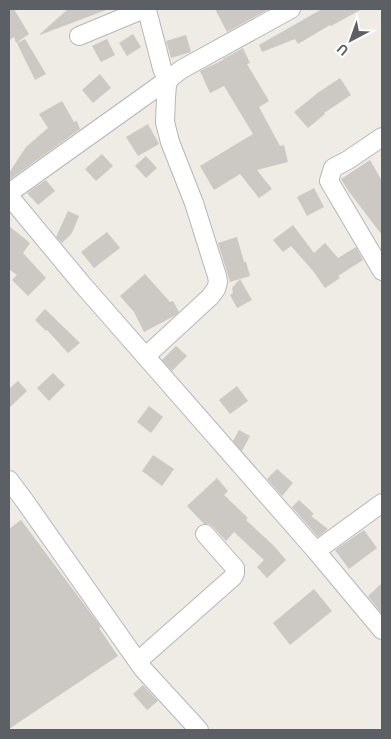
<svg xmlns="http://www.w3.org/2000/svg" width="391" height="739" viewBox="0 0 391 739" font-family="Ubuntu,sans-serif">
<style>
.building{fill:#ccc8c3}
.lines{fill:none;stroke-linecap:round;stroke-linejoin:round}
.minor-casing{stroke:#b4b7bb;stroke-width:20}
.minor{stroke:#fff;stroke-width:18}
</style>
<rect width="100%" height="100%" fill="#eeece4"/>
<g class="building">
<polygon points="9,9 14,9 29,34 16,43 14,37 9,40"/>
<polygon points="68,9 106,9 106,10 40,35 40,34"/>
<polygon points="215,9 269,9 227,32"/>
<polygon points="322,9 362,9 331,26 330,25 298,44 295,39 262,52 259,45"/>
<polygon points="133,34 141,47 127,56 119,43"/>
<polygon points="186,35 191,52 171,58 166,41"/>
<polygon points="25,39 46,74 35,80 17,43"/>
<polygon points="107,39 115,55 101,62 92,46"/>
<polygon points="243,48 250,63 247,64 269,101 259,107 280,146 284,145 288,162 257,170 272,189 259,198 240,174 214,190 200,166 253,134 224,86 210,93 200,71 223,60 223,59"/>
<polygon points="100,74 111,88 93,103 82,90"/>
<polygon points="340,78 351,95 324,113 325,114 308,128 294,112 319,92"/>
<polygon points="62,101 74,122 77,121 80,129 9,180 9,173 26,147 48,128 39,114"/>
<polygon points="148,124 159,144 138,156 126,137"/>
<polygon points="102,154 113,166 96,181 85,169"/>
<polygon points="146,156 157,168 146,178 135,166"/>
<polygon points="370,160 382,181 382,235 347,189 341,179"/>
<polygon points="46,180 55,191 38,205 27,193"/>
<polygon points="314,188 324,207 307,216 297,197"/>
<polygon points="68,211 79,216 72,233 62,243 56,237"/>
<polygon points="293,225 314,253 325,243 338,258 356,247 363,260 338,276 340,278 325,288 313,271 291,246 283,252 273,240"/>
<polygon points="9,226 30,243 23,253 46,278 28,296 12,280 17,275 9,269"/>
<polygon points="107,232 120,248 94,268 81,252"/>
<polygon points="237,237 244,262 246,262 250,276 230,282 218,243"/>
<polygon points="145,274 170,302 173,301 179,312 174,316 144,332 134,312 120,296"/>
<polygon points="240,279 252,300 237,308 230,295 233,293 232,288"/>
<polygon points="45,309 80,343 68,353 47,330 46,331 35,320"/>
<polygon points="176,346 187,356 172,371 162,360"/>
<polygon points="53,373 65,385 49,401 37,388"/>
<polygon points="18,381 27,391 9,408 9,389"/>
<polygon points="237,386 248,401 230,414 219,400"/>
<polygon points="149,406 163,417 151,433 137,422"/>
<polygon points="239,430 250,436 242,451 233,441"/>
<polygon points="153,455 174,469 162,486 142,471"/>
<polygon points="277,469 293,483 282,496 267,479"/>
<polygon points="217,478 228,491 224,495 248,518 246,520 274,546 286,560 267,578 257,567 264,560 234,532 226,541 213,527 209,524 204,524 187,506"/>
<polygon points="299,500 314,514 311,516 328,529 318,537 292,507"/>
<polygon points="21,520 101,627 99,628 118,656 9,729 9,529"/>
<polygon points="364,530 377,548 349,569 335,550"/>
<polygon points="382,583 382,614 368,596"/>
<polygon points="314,589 332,611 290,645 273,623"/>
<polygon points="143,685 158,701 147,710 133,694"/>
</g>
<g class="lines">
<g class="minor-casing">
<g id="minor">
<polyline points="382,137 348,160 333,168 329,181 382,271"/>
<path d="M9,193l161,-115 -7,-7 -1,-3 -14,-54c-3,-4 -6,-3 -11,-2l-58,24"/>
<polyline points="9,196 82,284 316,551 382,630"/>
<polyline points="146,356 210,297 216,289 218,282 217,276 194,203 170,142 165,122 166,97 167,85 170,78 182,69 291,9"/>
<polyline points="9,480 24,500 143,669 199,730"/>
<polyline points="316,551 382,503"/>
<polyline points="138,661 233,577 235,573 235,568 205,534"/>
</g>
</g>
<use href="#minor" class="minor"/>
</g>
<rect width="391" height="739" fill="none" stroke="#5c6065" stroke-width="20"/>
<g transform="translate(351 40) rotate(221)" stroke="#ffffff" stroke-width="4" paint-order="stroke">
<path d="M0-4L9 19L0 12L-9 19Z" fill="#5c6065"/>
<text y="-8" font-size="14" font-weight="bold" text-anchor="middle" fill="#5c6065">U</text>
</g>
</svg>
